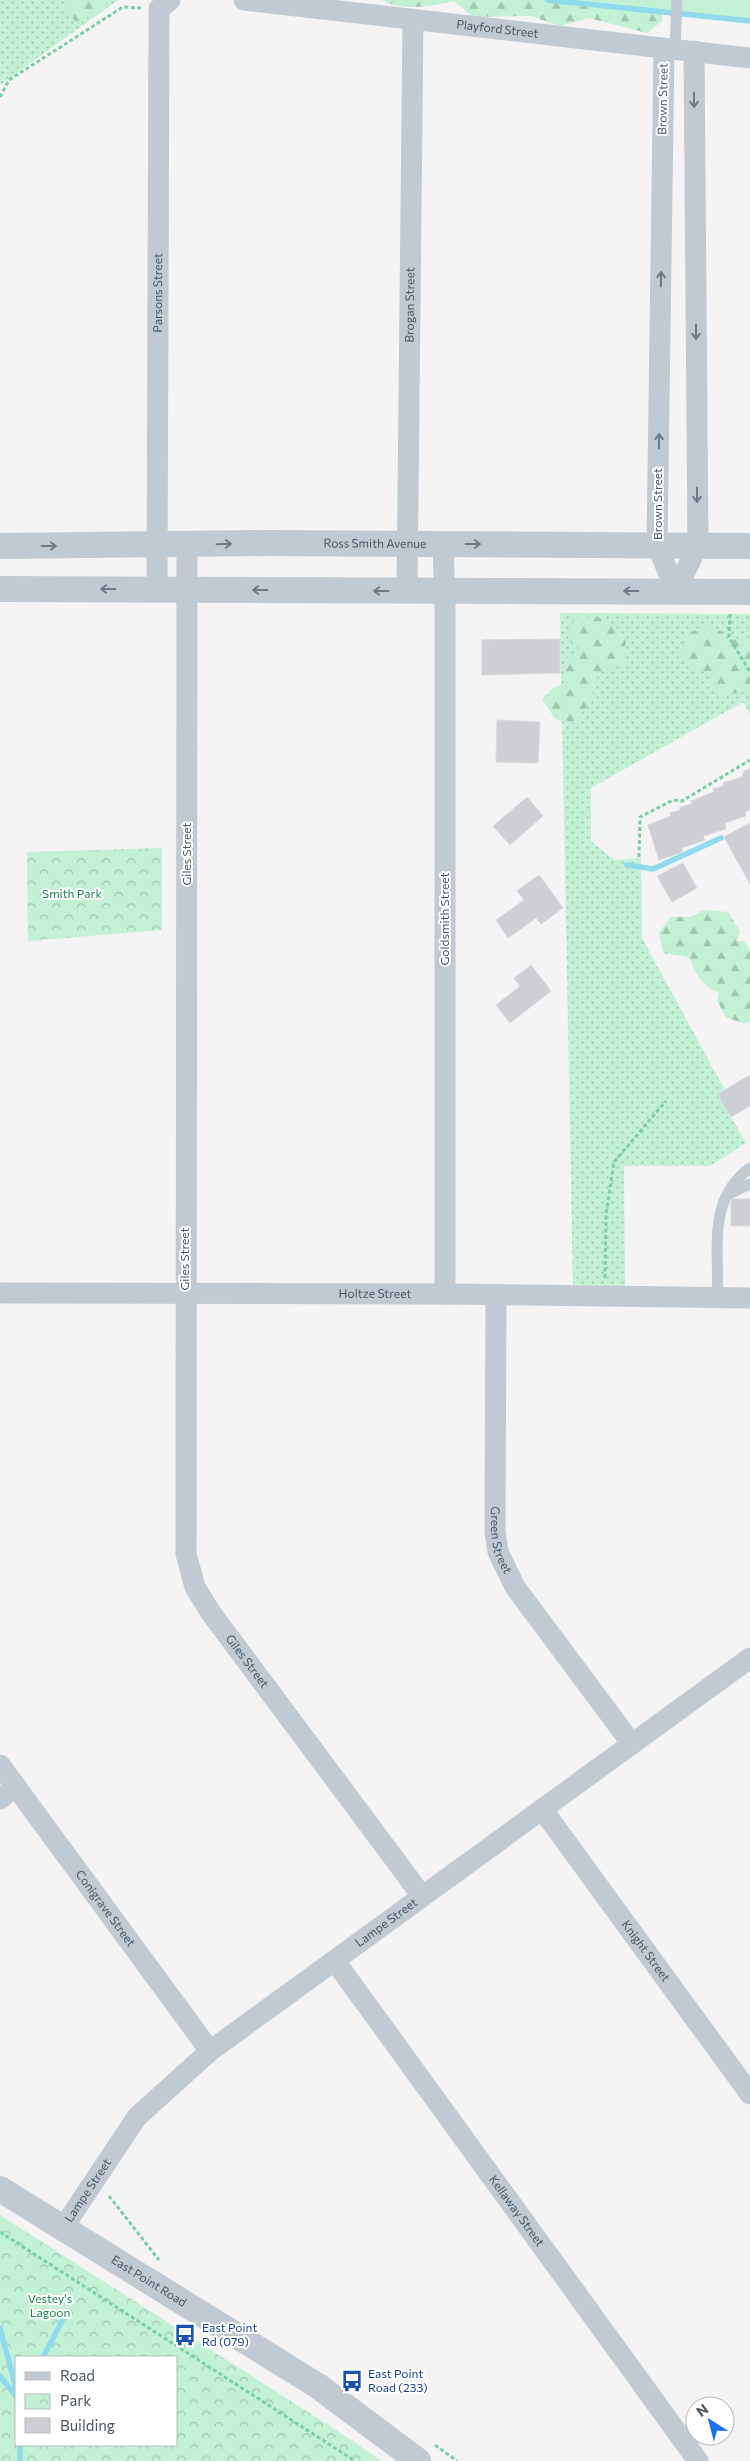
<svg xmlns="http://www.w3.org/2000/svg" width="750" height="2461" viewBox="0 0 750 2461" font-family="Commissioner,sans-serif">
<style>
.grass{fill:url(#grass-dots)}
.forest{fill:url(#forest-firs)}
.park{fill:url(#park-crowns);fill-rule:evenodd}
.pitch{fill:#c3f1d5}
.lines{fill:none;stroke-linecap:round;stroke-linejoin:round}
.stream{stroke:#90daee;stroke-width:5.5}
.building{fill:#cdcfd5;stroke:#d7d9de}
.path{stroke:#7ad0a6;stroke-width:3;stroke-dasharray:4 2.5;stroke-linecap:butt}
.service{stroke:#c1cad2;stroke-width:11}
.minor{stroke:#c1cad2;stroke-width:21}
.tertiary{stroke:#c1cad2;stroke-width:26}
.oneway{stroke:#6e7983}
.labels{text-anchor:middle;stroke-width:4;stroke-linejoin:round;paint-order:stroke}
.street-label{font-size:12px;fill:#4a5661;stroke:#fff}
.park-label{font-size:12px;fill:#17864f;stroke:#fff}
.transit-label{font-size:12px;fill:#164399;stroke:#fff;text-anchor:start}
</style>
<defs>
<pattern id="grass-dots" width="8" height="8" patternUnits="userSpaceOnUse" patternTransform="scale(1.25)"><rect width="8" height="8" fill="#c3f1d5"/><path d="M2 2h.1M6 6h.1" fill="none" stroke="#a0c6b0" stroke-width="1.8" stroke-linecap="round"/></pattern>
<pattern id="forest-firs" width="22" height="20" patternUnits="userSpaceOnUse" patternTransform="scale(1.25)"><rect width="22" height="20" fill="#c3f1d5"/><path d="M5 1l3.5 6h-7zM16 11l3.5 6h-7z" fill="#a0c6b0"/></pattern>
<pattern id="park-crowns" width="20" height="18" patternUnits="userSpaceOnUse" patternTransform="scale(1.25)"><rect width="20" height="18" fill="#c3f1d5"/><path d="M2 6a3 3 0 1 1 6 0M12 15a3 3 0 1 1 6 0" fill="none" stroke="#a0c6b0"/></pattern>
</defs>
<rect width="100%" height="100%" fill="#f5f3f3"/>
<g class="grass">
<polygon points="0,0 118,0 0,85"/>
<polygon points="560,613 750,614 750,714 743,702 591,788 591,841 614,860 641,858 642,938 725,1090 718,1094 746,1143 710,1166 624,1166 625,1286 573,1285"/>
</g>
<g class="forest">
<polygon points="67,0 109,0 78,25 65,8"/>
<path d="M382,0h280v21l-15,12 -58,-15 -29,8 -29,-10 -58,1 -19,-16c-24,5 -50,11 -72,-1z"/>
<path d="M574,617l31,1 21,23 -1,23c-33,6 -24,9 -35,36 -3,8 -11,16 -16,23l-19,-4 -13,-20 10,-10 12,-6 1,-24 16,-8 -13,-13z"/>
<polygon points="706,626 721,631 728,640 750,638 750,686 745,692 719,696 709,686 710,671 698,671 681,657 685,635"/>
<path d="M704,910l24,2 12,19 -3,10h7l6,10v70l-6,3 -18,-7 -9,-16 2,-8c-17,-6 -24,-21 -30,-36l-26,-4 -4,-21 12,-15h19z"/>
</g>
<g class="park">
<polygon points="162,848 162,930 28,941 27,852"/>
<path d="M0,2215l350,224 31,22h-381zM16,2357h160v88h-160z"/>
</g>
<polygon class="pitch" points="554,0 750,0 750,21"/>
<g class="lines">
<g class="stream">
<polyline points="548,0 750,21"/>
<polyline points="627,865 653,869 721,838"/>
<polyline points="0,2328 16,2388"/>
<polyline points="43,2357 67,2312"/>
<polyline points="0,2376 16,2396"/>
<polyline points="20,2445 20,2461"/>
</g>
</g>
<g class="building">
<polygon points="560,639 560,673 482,675 482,640"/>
<polygon points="497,720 540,722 538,763 496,762"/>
<polygon points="750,769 750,810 745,812 746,816 725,823 726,829 703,836 705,840 682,848 683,852 659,860 648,825 671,816 670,813 680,810 680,807 692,804 691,801 714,792 713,789 724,786 723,783 742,777 744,771"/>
<polygon points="527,797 543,816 510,845 493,826"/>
<polygon points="750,823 750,884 724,837"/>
<polygon points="683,863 697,888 672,902 657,876"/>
<polygon points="539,875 563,908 541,924 536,918 508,938 496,920 524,900 517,891"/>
<polygon points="531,965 551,991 510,1023 496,1005 520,986 514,978"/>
<polygon points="750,1075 750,1106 731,1117 718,1094"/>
<rect x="731" y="1199" width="19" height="27"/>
</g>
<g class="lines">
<g class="path">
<polyline points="0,97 9,80 123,7 141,8"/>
<polyline points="730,614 729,637 750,672"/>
<polyline points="639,857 640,817 673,800 682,801 750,760"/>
<polyline points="605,1278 606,1214 614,1162 666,1101"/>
<polyline points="109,2196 159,2260"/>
<polyline points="0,2232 355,2461"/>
<polyline points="435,2445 457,2461"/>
</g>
<g class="service">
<polyline points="675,49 677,0"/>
<polyline points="727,1195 750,1184"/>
<path d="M717,1297c3,-47 -11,-97 33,-129"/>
</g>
<g class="minor">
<path id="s1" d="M244,0l506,58"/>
<polyline points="664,48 657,545 676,591"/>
<polyline points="443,544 445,609 445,1294"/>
<path id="s2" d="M187,545l-1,1009 9,33 16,26 211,283"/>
<path id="s3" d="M157,589l2,-580 11,-9"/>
<path id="s4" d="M407,591l6,-572"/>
<polyline points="676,591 698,545 694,51"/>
<path id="s5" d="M0,1293l445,1 305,4"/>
<path id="s6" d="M496,1295l-1,237 3,20 17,35 117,157"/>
<path id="s7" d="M0,1765l210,286"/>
<polyline points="0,1799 16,1786"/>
<path id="s8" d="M542,1809l208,285"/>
<path id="s9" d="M335,1961l363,500"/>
<path id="s10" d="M63,2228l74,-111 73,-66 540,-393"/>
</g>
<g class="tertiary">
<path id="s11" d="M0,546l267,-3 483,3"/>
<polyline points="0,589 750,592"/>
<path id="s12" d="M0,2189l318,197 100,75"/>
</g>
</g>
<defs><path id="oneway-shaft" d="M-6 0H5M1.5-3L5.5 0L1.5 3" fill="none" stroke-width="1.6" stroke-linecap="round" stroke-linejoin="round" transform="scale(1.25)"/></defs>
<g class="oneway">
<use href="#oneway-shaft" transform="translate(694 100) rotate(90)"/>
<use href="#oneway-shaft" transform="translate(661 279) rotate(-89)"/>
<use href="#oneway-shaft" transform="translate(696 332) rotate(90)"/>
<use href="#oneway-shaft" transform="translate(659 441) rotate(-89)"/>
<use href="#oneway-shaft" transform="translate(697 495) rotate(90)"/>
<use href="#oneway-shaft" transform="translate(224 544) rotate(-2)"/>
<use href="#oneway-shaft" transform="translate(473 544)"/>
<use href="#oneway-shaft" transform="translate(49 546)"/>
<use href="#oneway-shaft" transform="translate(108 589) rotate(-180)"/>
<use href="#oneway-shaft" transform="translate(260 590) rotate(-180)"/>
<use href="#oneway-shaft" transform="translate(381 591) rotate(-180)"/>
<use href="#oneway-shaft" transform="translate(631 591) rotate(-180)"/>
</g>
<defs>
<g id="bus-bare" transform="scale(1.725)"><path d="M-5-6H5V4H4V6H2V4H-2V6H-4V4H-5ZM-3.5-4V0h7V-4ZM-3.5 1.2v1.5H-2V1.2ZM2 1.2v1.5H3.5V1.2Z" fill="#1a4fb4" stroke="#fff" stroke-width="2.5" paint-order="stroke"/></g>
</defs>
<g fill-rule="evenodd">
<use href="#bus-bare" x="185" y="2335"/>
<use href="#bus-bare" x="352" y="2381"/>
</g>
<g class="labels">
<g class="street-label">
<text dy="4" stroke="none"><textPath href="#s1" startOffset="255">Playford Street</textPath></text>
<text transform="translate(663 99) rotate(-89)" y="4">Brown Street</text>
<text dy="4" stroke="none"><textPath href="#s3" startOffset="296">Parsons Street</textPath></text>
<text dy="4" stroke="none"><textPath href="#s4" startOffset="286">Brogan Street</textPath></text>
<text transform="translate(658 504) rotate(-90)" y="4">Brown Street</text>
<text dy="4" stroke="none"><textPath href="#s11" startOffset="375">Ross Smith Avenue</textPath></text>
<text transform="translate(187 854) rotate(-90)" y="4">Giles Street</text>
<text transform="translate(445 919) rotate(-90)" y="4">Goldsmith Street</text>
<text transform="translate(185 1259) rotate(-90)" y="4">Giles Street</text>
<text dy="4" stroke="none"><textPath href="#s5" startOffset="375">Holtze Street</textPath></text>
<text dy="4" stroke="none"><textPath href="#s6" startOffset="246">Green Street</textPath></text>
<text dy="4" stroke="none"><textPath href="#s2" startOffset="1134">Giles Street</textPath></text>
<text dy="4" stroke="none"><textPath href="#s7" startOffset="178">Conigrave Street</textPath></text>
<text dy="4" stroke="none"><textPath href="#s10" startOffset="450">Lampe Street</textPath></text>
<text dy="4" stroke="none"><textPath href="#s8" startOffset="176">Knight Street</textPath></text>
<text dy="4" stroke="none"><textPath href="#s10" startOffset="45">Lampe Street</textPath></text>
<text dy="4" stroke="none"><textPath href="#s9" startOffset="309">Kellaway Street</textPath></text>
<text dy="4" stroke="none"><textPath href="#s12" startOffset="175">East Point Road</textPath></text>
</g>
<g class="park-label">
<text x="72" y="898">Smith Park</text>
<text x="50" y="2303">Vestey's<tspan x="50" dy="14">Lagoon</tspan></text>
</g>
<g class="transit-label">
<text x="202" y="2332">East Point<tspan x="202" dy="14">Rd (079)</tspan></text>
<text x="368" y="2378">East Point<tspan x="368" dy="14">Road (233)</tspan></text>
</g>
</g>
<rect x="15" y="2356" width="162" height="90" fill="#ffffff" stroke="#b7bbc0"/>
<rect x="25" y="2372" width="25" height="8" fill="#c1cad2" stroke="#b7bbc0"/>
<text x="60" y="2381" font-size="15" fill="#4a5661">Road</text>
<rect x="25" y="2394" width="25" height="15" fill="url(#park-crowns)" stroke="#b7bbc0"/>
<text x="60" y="2406" font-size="15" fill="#4a5661">Park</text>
<rect x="25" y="2418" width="25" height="15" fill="#cdcfd5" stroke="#b7bbc0"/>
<text x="60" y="2431" font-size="15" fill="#4a5661">Building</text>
<g transform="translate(710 2421) rotate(324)"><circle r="24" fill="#ffffff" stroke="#b7bbc0"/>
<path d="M0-4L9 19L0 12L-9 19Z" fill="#1a73e8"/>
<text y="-8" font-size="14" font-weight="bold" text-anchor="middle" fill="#4a5661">N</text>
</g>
</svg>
